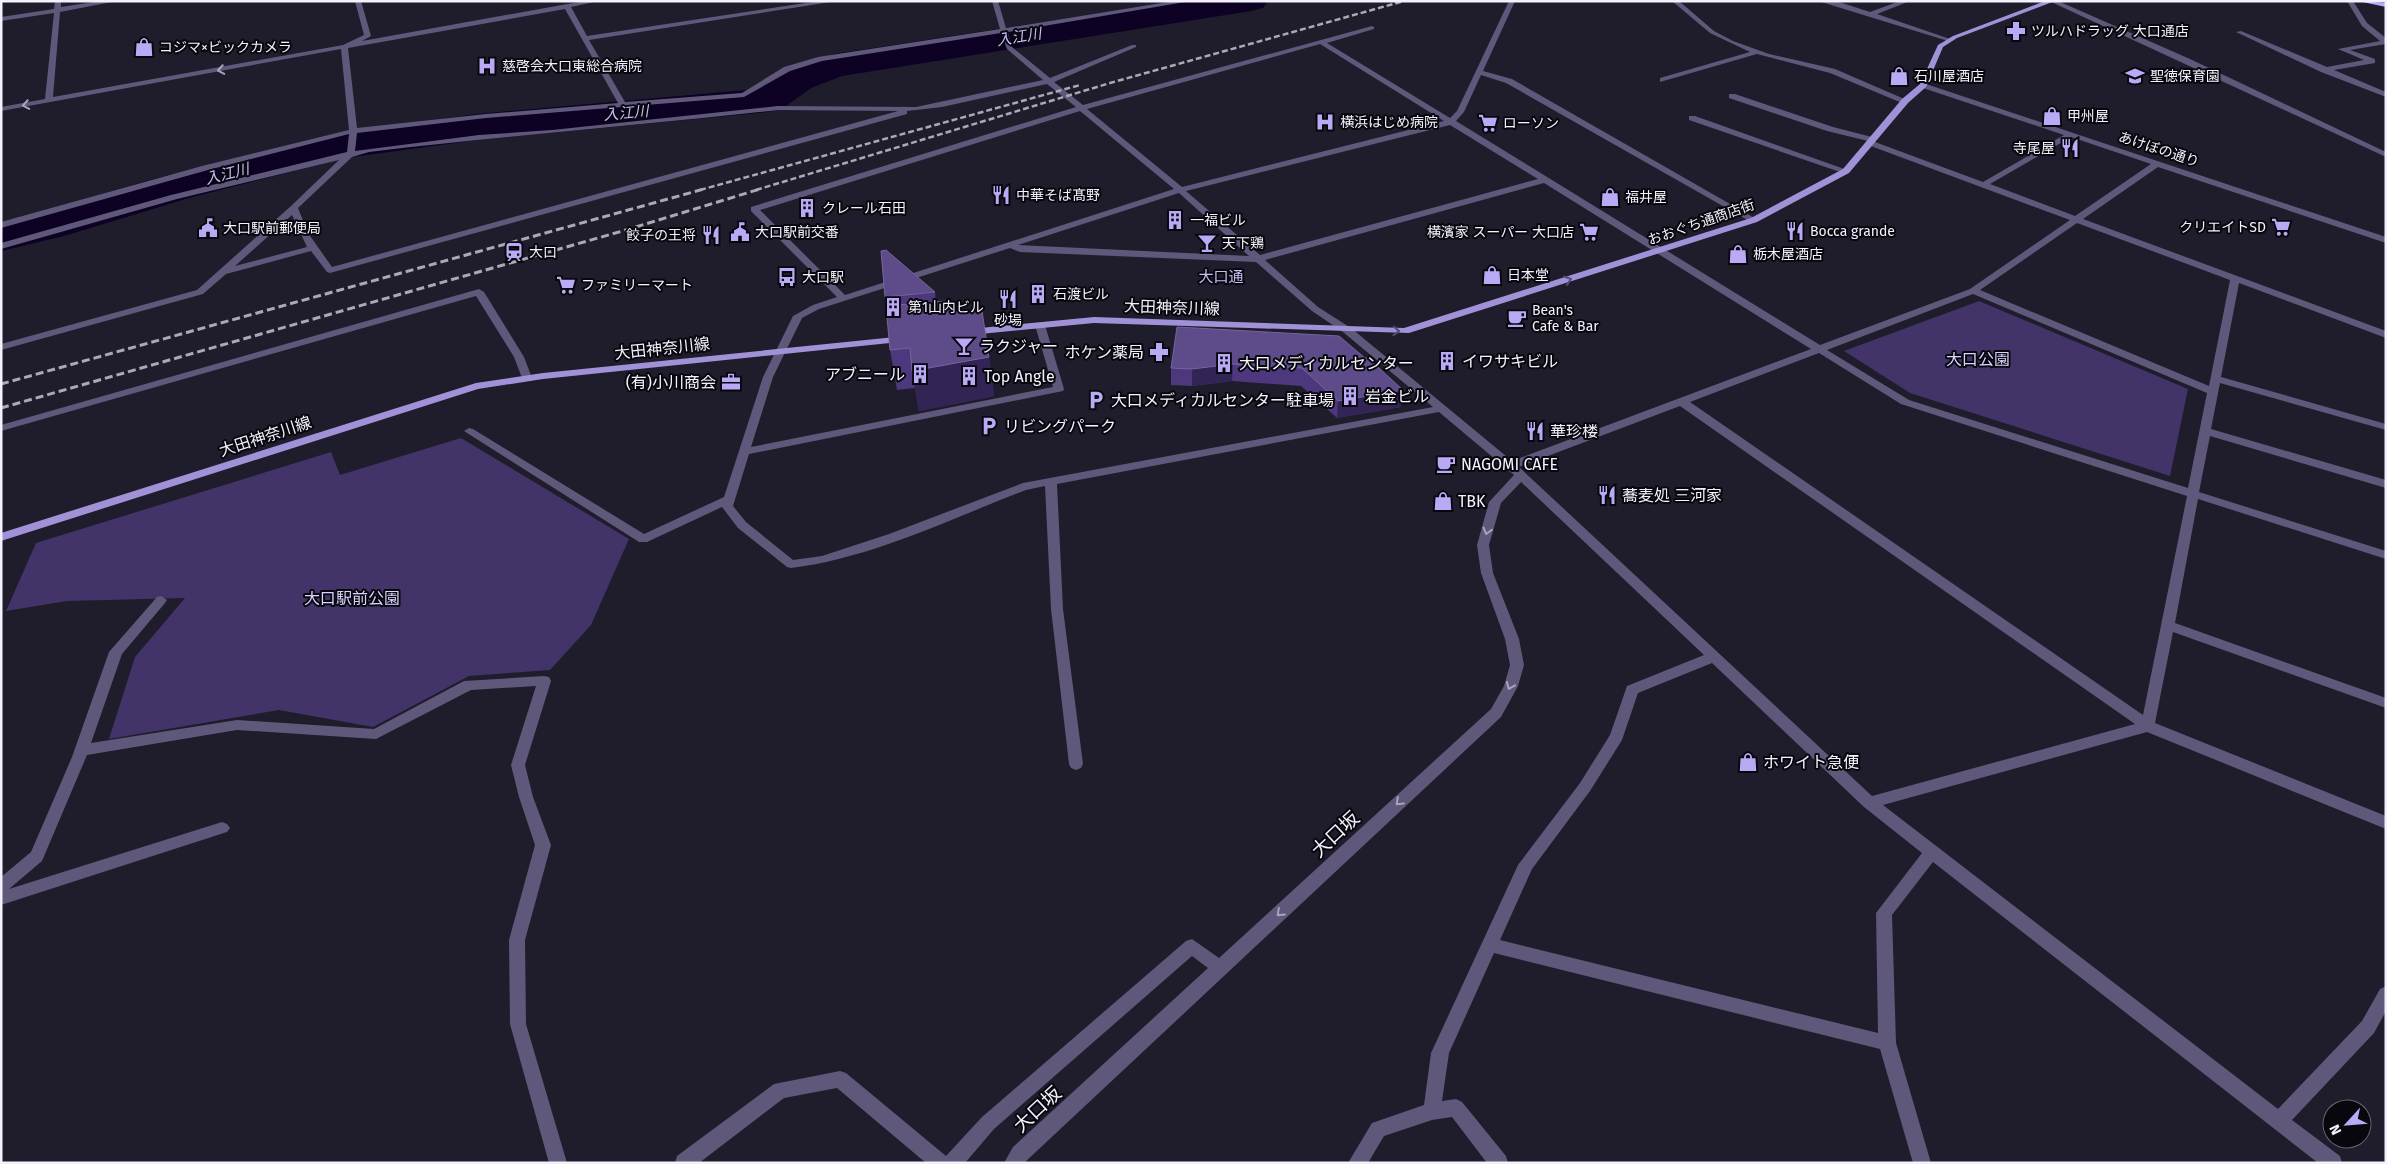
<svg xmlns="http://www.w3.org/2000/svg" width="2387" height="1164" viewBox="0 0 2387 1164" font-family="'Fira Sans','Noto Sans JP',sans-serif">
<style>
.green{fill:#423468}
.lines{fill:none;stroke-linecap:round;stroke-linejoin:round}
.river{fill:#0d0124;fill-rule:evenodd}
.minor{fill:#5f587a;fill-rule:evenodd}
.major{fill:#a192d8;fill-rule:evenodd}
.highway{fill:#bba8fe;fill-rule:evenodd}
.rail-far1{stroke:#aba9b5;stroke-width:2.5;stroke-dasharray:6 3;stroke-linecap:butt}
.rail{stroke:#aba9b5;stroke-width:3;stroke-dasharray:8 4;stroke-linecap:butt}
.wall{fill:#4d377d}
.shaded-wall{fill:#332456}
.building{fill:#5e4b8a;stroke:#76659c}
.oneway{stroke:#a9a4bb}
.oneway2{stroke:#544c73}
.labels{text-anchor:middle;stroke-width:4;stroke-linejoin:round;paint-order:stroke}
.far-poi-label{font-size:14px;fill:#f3f1fc;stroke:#08070e;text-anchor:start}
.far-street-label{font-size:14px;fill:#f3f1fc;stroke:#08070e}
.far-water-label{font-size:15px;font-style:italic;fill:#cabdfe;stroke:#08070e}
.far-neighbourhood-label{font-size:15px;fill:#c6bbf4;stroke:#08070e}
.street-label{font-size:16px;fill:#f3f1fc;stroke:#08070e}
.poi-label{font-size:16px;fill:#f3f1fc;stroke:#08070e;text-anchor:start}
.park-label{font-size:16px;fill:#dad2fe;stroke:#08070e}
.near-street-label{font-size:19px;fill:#f3f1fc;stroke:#08070e}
</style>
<rect width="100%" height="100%" fill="#1f1c2b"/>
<g class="green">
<polygon points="1979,301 2188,389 2170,476 1910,393 1844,351"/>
<polygon points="461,438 629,539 591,625 550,670 469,676 373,727 279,710 109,739 135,657 185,598 67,601 6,611 36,543 331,452 340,475"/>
</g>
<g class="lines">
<polygon class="river" points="1181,1 1268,1 1263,8 1251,11 842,76 811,88 782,109 768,112 477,140 345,158 189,198 64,236 1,251 1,223 157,178 344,132 477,114 758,89 783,72 834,54"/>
<g class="minor">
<path d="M55,1h6v6l39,-6h17l-57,11 -7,85 290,-52 21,-10 -9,-34h6l10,35 -9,5 222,-40h15l-28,6 16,29 232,-35h18l-248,39 36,62 117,-9 42,-26 34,-10 182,-28 -8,-28h6l8,27 168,-27h17l-183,31 4,15 38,31 82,-33h4v2l-82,35 29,23 289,-79 2,1v2l-47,14 123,75 7,-7 52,-110h6l-32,70 29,8 246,141 -7,2 -245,-139 -25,-8 -17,37 -8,9 364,224 150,-56 100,-69 -202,-75v-4l-41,-10 -98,-33v-4h6l98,33 43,11 -1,4 108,40 81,-47 -144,-48v-4h3l463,154v6l-228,-76 -75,52 303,112v7l-147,-55 -18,94 165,47v6l-166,-47 -9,46 175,51v8l-176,-52 -11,56 187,59v8l-188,-60 -23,124 211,75v10l-213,-76 -18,91 231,93v13l-239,-97 -264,73 395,304 84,-88 18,-32 6,-3v25l-12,22 -82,87 48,36 2,7h-24l-385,-301 -41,53 4,128 35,120h-18l-33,-114 -386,-96 -45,100 -7,48 14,-2 6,3 44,54 2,7h-21l-35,-46 -20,3 -48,16 -16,27h-20l24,-40 52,-18 7,-52 87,-188 62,-82 30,-48 17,-49 77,-31 -183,-173 -20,21 -12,42 4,28 26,66 5,26 -6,21 -17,31 -477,446h-20l9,-16 195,-179 -16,-12 -198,173 -29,34h-39l-89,-75 -53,10 -85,65h-24l2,-7 97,-72 66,-13 6,2 100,83 36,-39 204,-176 6,-2 27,19 272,-249 13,-23 6,-21 -5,-26 -24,-66 -4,-28 12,-43 25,-27 -75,-63 -382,72 6,125 20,155 -2,4 -5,2 -5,-2 -2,-4 -18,-155 -6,-123 -19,4c-76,29 -154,68 -235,78l-4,-1 -49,-39 -16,-21 -75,35h-8l-175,-111 5,-3 4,1 171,105 80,-37 39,-120 30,-61 20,-11 24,-8 -86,-86v-4l325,-100 -29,-23 -105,23 -35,4v3l-577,159 -3,-1 -16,-21 -85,23 -23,20 -202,56v-6l196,-54 94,-84 48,-46 -162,39 -176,50v-6l170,-48 176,-43 2,-18 -141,36 -207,58v-6l201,-56 147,-36 -8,-81 -340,62v-4l44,-8 9,-86 -53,8v-4l53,-8zM565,9l53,94 -132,11 -129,14 -9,-80zM1001,33l6,16 36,31 -127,27 -138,-1 -226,24 -73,5 -124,16 2,-18 129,-15 258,-21 46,-26 32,-10zM1320,44l124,77 -262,66 -95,-78zM778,110l120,1 -566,156 -24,-34 -10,-25 54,-51 17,-5c136,-16 273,-27 409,-42zM1080,111l94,78 -329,106 -85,-85zM1450,125l88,54 -278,76 -74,-64zM2071,137l80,27 -76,52 -85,-32zM1544,183l267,166 -299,112 -161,-133 -33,-21 -53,-47zM1179,193l70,63 -231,-11zM292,215l15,32 -72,19zM2077,223l153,57 -21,106 -229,-96zM1010,248l10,4 236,10 56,49 31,21 90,75 -410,76 -134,51 -67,22 -29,4 -47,-38 -13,-16 16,-52 314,-63 1,-2 -19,-64 -5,-3 -5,3 18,62 -302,60 22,-70 29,-59 17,-9zM1973,294l234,99 -19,95 -279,-88 -82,-50zM1819,353l82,51 286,92 -44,219 -453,-313zM1680,406l455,318 -263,72 -353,-329zM1712,663l152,144 58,46 -46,60 2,120 -378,-93 32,-71 58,-78 32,-51 16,-47z"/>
<polygon points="1672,1 1679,1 1714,31 1733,41 1769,54 1835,69 1909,101 1902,103 1830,73 1757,54 1660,82 1660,78 1750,52 1710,33"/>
<polygon points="1818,1 1836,1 1870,12 1900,1 1910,1 1877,14 1953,40 1948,41"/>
<polygon points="2049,1 2058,1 2190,59 2386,152 2386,157"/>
<polygon points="2347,1 2353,1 2367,23 2386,38 2386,44 2350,50 2375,59 2375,63 2334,70 2386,92 2386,97 2321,72 2236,32 2241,31 2327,67 2364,60 2338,49 2380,41 2362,26"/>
<polygon points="1689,116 1695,116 1850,171 1843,173 1689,120"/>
<polygon points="479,289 484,292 524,357 532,378 531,380 523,380 522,378 514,357 476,296 1,431 1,425"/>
<polygon points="161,596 167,600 165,603 122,654 91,743 237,720 374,729 464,681 544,676 549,677 551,681 525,765 533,797 551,845 525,940 526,1024 567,1163 549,1163 510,1024 509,940 535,845 519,797 511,765 536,686 471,690 376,739 237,730 87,755 42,861 9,889 222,822 227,824 230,828 227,832 1,905 1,877 31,852 72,757 109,652 157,597"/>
</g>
<g class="major">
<polygon points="2045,1 2055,1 1957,38 1943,47 1926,87 1908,103 1849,173 1757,222 1409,333 1094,323 970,335 965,332 970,329 1094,317 1404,328 1751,218 1843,169 1902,99 1920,84 1938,45 1953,36"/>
<polygon points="905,336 909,337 909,341 543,379 478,389 1,541 1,533 476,383 543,373"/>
</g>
<polygon class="highway" points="2358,1 2386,3 2386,7"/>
<g class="rail-far1">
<polyline points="700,190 1080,85"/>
<polyline points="756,190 1110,83 1404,1"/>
</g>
<g class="rail">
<polyline points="1,384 704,189"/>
<polyline points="1,408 626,230 760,189"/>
</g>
</g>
<g class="wall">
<polygon points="935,292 936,302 989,357 994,396 919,411 915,388 897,390 890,350 887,306 885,297"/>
<polygon points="1339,336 1401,407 1337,418 1301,386 1232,381 1192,386 1171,385 1171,368"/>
</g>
<g class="shaded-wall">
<polygon points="989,357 994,396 919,411 912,371"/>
<polygon points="1233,364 1232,381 1192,386 1192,369"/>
<polygon points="1403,390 1401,407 1337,418 1338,401"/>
</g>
<g class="building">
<polygon points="886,250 935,292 885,297 881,251"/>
<polygon points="945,301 959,314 982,311 989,357 912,371 910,348 890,350 886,306"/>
<polygon points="1177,327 1339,336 1365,358 1368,358 1403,390 1338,401 1302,368 1233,364 1192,369 1171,368"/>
</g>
<defs><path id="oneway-chevron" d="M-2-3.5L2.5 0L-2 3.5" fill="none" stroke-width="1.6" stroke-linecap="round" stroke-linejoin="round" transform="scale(1.25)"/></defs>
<g class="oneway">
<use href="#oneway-chevron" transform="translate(221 70) rotate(170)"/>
<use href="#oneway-chevron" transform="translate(26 105) rotate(170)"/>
<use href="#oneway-chevron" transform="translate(1487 531) rotate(105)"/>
<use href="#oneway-chevron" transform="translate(1510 686) rotate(113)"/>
<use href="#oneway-chevron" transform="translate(1399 802) rotate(137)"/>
<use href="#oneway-chevron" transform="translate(1280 913) rotate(137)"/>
</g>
<g class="oneway2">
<use href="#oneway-chevron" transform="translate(1568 280) rotate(-18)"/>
<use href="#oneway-chevron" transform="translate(1396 331) rotate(2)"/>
</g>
<defs>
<g id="pharmacy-bare" transform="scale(1.5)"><path d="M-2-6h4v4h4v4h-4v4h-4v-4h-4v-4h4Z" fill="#baaaf6" stroke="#08070e" stroke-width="2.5" paint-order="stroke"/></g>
<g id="shop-bare" transform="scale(1.5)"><path d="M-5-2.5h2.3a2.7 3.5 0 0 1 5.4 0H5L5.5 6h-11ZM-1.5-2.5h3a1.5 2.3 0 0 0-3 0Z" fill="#baaaf6" stroke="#08070e" stroke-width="2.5" paint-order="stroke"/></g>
<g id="hospital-bare" transform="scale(1.5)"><path d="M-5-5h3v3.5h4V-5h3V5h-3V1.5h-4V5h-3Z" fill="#baaaf6" stroke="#08070e" stroke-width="2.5" paint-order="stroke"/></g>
<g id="school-bare" transform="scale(1.5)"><path d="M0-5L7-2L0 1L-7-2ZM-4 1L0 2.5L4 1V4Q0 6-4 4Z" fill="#baaaf6" stroke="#08070e" stroke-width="2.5" paint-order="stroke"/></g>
<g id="supermarket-bare" transform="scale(1.5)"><path d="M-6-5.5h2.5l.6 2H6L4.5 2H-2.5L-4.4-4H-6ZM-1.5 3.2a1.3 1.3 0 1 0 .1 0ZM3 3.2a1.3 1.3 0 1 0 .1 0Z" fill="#baaaf6" stroke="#08070e" stroke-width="2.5" paint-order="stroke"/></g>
<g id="restaurant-bare" transform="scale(1.5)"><path d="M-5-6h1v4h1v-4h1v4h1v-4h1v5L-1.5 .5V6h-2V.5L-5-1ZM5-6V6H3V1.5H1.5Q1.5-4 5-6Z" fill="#baaaf6" stroke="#08070e" stroke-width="2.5" paint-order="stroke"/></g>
<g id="building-bare" transform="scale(1.5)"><path d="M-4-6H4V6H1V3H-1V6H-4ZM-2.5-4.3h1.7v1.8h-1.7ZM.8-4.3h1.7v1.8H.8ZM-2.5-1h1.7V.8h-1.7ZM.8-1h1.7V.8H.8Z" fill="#baaaf6" stroke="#08070e" stroke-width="2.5" paint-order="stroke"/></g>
<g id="civic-bare" transform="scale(1.5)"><path d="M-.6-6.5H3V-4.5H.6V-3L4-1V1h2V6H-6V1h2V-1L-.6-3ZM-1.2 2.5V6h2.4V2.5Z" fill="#baaaf6" stroke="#08070e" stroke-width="2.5" paint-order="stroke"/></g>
<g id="bar-bare" transform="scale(1.5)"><path d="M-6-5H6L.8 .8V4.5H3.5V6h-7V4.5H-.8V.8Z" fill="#baaaf6" stroke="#08070e" stroke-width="2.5" paint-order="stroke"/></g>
<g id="station-bare" transform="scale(1.5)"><path d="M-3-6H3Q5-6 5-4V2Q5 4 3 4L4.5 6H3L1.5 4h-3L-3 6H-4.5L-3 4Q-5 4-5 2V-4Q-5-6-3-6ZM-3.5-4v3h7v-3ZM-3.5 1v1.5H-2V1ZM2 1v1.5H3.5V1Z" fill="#baaaf6" stroke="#08070e" stroke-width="2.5" paint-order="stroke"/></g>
<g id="bus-bare" transform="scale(1.5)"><path d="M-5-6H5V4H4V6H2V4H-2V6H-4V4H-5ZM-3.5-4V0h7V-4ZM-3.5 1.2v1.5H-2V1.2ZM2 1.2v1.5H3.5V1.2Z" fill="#baaaf6" stroke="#08070e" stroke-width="2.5" paint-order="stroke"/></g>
<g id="cafe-bare" transform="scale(1.5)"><path d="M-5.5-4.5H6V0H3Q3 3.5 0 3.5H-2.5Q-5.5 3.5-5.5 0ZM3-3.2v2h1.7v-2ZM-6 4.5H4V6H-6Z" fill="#baaaf6" stroke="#08070e" stroke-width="2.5" paint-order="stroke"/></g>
<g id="office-bare" transform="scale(1.5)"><path d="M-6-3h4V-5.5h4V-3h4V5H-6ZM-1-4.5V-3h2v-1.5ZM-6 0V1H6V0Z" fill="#baaaf6" stroke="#08070e" stroke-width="2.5" paint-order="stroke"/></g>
<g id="parking-bare" transform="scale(1.5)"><path d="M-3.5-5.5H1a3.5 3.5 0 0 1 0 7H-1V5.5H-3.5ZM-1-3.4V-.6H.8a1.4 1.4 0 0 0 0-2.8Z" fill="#baaaf6" stroke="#08070e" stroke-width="2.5" paint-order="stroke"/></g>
</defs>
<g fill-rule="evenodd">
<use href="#pharmacy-bare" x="2016" y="31"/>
<use href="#shop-bare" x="144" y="47"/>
<use href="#hospital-bare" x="487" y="66"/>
<use href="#shop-bare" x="1899" y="76"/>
<use href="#school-bare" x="2135" y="76"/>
<use href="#shop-bare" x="2052" y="116"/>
<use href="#hospital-bare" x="1325" y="122"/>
<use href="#supermarket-bare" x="1488" y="123"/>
<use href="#restaurant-bare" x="2070" y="148"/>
<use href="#restaurant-bare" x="1001" y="195"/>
<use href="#shop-bare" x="1610" y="197"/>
<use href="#building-bare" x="807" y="208"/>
<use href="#building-bare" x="1175" y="220"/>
<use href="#supermarket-bare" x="2281" y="227"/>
<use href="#civic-bare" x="208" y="228"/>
<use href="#restaurant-bare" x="1795" y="231"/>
<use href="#civic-bare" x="740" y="232"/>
<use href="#supermarket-bare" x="1589" y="232"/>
<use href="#restaurant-bare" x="711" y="235"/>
<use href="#bar-bare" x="1207" y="243"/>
<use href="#station-bare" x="514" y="252"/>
<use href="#shop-bare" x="1738" y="254"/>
<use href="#shop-bare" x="1492" y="275"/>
<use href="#bus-bare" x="787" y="277"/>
<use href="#supermarket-bare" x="566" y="285"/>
<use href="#building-bare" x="1038" y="294"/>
<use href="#restaurant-bare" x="1008" y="299"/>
<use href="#building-bare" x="893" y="307"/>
<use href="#cafe-bare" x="1517" y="318"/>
<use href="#bar-bare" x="964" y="346"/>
<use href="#pharmacy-bare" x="1159" y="352"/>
<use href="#building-bare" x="1447" y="361"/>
<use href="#building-bare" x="1224" y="363"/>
<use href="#building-bare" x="920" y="374"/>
<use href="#building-bare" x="969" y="376"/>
<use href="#office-bare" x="731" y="382"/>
<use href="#building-bare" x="1350" y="396"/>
<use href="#parking-bare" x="1096" y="400"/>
<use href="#parking-bare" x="989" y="426"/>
<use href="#restaurant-bare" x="1535" y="431"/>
<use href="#cafe-bare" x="1446" y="464"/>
<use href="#restaurant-bare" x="1607" y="495"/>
<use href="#shop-bare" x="1443" y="501"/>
<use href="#shop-bare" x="1748" y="762"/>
</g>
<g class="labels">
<g class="far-poi-label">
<text x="2031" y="36">ツルハドラッグ 大口通店</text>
<text x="159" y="52">コジマ×ビックカメラ</text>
<text x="502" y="71">慈啓会大口東総合病院</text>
<text x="1914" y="81">石川屋酒店</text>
<text x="2150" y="81">聖徳保育園</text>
<text x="2067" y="121">甲州屋</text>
<text x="1340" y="127">横浜はじめ病院</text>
<text x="1503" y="128">ローソン</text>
<text x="2055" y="153" text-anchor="end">寺尾屋</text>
<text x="1016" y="200">中華そば髙野</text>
<text x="1625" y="202">福井屋</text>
<text x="822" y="213">クレール石田</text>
<text x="1190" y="225">一福ビル</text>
<text x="2266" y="232" text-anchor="end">クリエイトSD</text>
<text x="223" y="233">大口駅前郵便局</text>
<text x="1810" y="236">Bocca grande</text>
<text x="755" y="237">大口駅前交番</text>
<text x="1574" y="237" text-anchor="end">横濱家 スーパー 大口店</text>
<text x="696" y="240" text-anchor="end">餃子の王将</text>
<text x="1222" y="248">天下鶏</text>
<text x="529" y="257">大口</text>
<text x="1753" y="259">栃木屋酒店</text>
<text x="1507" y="280">日本堂</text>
<text x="802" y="282">大口駅</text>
<text x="581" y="290">ファミリーマート</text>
<text x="1053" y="299">石渡ビル</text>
<text x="908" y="312">第1山内ビル</text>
<text x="1532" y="315">Bean's<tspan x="1532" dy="16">Cafe &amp; Bar</tspan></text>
<text x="1008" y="325" text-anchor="middle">砂場</text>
</g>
<g class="far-street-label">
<text transform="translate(2159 149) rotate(18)" y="5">あけぼの通り</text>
<text transform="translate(1701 222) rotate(-19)" y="5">おおぐち通商店街</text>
</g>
<g class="far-water-label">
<text transform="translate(1019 37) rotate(-9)" y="5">入江川</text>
<text transform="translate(626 113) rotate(-5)" y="5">入江川</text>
<text transform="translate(227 174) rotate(-14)" y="5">入江川</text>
</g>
<g class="far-neighbourhood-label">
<text x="1221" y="282">大口通</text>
</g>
<g class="street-label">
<text transform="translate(1172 307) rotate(2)" y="6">大田神奈川線</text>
<text transform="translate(662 348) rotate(-6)" y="6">大田神奈川線</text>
<text transform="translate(265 436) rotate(-18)" y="6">大田神奈川線</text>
</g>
<g class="poi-label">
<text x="979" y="352">ラクジャー</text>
<text x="1144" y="358" text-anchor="end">ホケン薬局</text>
<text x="1462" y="367">イワサキビル</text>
<text x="1239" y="369">大口メディカルセンター</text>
<text x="905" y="380" text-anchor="end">アブニール</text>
<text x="984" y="382">Top Angle</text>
<text x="716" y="388" text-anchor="end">(有)小川商会</text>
<text x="1365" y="402">岩金ビル</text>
<text x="1111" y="406">大口メディカルセンター駐車場</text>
<text x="1004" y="432">リビングパーク</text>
<text x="1550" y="437">華珍楼</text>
<text x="1461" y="470">NAGOMI CAFE</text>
<text x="1622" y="501">蕎麦処 三河家</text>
<text x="1458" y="507">TBK</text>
<text x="1763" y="768">ホワイト急便</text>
</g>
<g class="park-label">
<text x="1978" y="365">大口公園</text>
<text x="352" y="604">大口駅前公園</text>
</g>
<g class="near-street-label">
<text transform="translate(1335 834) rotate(-43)" y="7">大口坂</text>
<text transform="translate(1037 1109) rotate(-43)" y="7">大口坂</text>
</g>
</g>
<rect width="2387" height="1164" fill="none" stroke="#f3f1fc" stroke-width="5"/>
<g transform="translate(2347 1124) rotate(244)"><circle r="24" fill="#08070e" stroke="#66656d"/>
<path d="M0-4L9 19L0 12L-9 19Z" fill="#baaaf6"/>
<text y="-8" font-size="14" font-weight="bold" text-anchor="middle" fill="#f3f1fc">N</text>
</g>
</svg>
